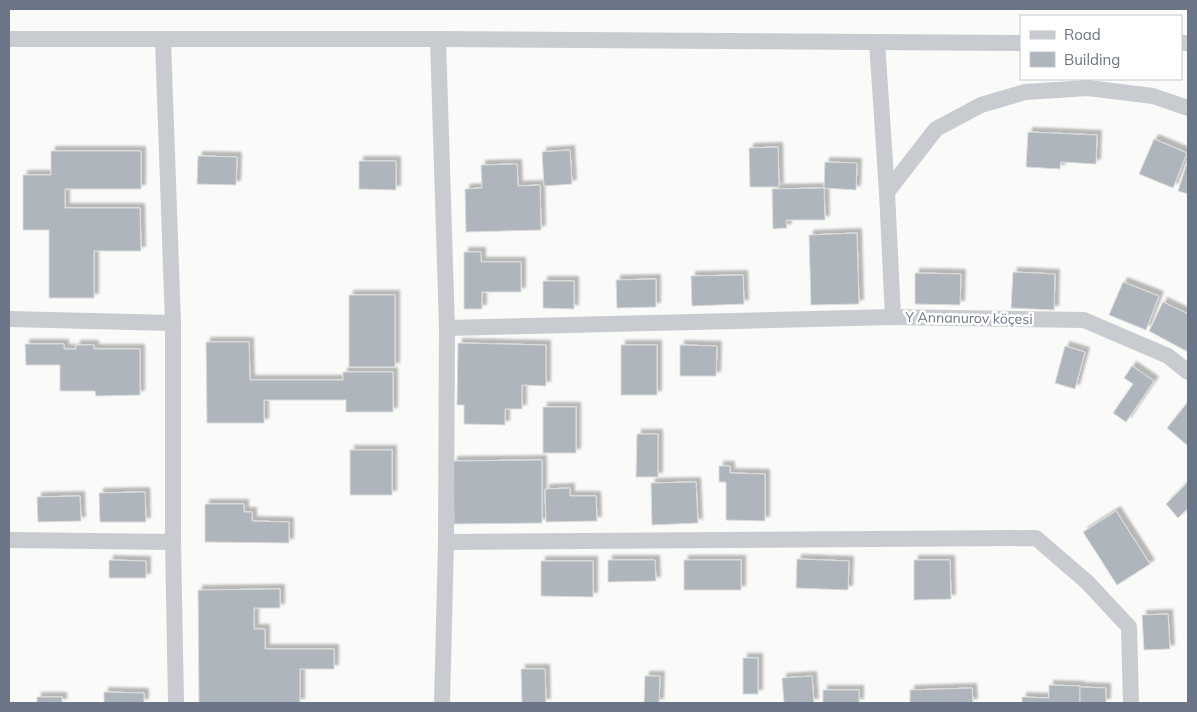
<svg xmlns="http://www.w3.org/2000/svg" width="1197" height="712" viewBox="0 0 1197 712" font-family="Mulish,sans-serif">
<style>
.building{fill:#afb5bc;stroke:#dcdcda;filter:url(#shadow)}
.lines{fill:none;stroke-linecap:round;stroke-linejoin:round}
.street{stroke:#c8cbcf;stroke-width:16}
.labels{text-anchor:middle;stroke-width:5;stroke-linejoin:round;paint-order:stroke}
.street-label{font-size:14px;fill:#6a7688;stroke:#fff}
</style>
<defs>
<filter id="shadow"><feDropShadow dx="4.5" dy="-4.5" stdDeviation="1" flood-color="#0004"/></filter>
</defs>
<rect width="100%" height="100%" fill="#fafaf8"/>
<g class="building">
<polygon points="1028,132 1097,135 1096,164 1061,162 1060,169 1026,167"/>
<polygon points="1154,139 1187,153 1173,188 1139,174"/>
<polygon points="778,147 779,187 750,187 749,148"/>
<polygon points="570,150 572,184 544,186 542,152"/>
<polygon points="51,151 141,151 141,189 65,189 65,208 140,208 141,251 94,251 94,298 49,298 49,230 23,230 23,175 51,175"/>
<polygon points="198,156 237,157 236,185 197,184"/>
<polygon points="359,161 396,161 396,190 359,189"/>
<polygon points="825,162 857,163 856,190 824,188"/>
<polygon points="1187,163 1188,163 1188,194 1178,191"/>
<polygon points="517,164 518,186 540,185 541,230 466,232 465,189 482,188 481,165"/>
<polygon points="824,188 825,220 786,220 787,228 773,229 772,189"/>
<polygon points="857,233 859,304 811,305 809,235"/>
<polygon points="464,252 481,252 481,262 521,262 521,292 482,292 482,309 464,309"/>
<polygon points="1013,272 1055,274 1054,310 1011,308"/>
<polygon points="915,273 961,274 960,305 915,304"/>
<polygon points="743,275 744,304 692,306 691,276"/>
<polygon points="656,279 656,307 617,308 616,280"/>
<polygon points="543,281 574,281 574,309 543,308"/>
<polygon points="1123,282 1159,296 1146,330 1109,315"/>
<rect x="349" y="295" width="46" height="72"/>
<polygon points="1163,302 1188,314 1188,352 1149,331"/>
<polygon points="206,342 249,342 250,380 343,380 343,372 393,372 393,412 346,412 346,400 264,400 264,423 207,423"/>
<polygon points="458,343 546,345 546,386 522,385 522,409 505,409 505,425 464,424 464,405 457,405"/>
<polygon points="25,344 64,344 64,349 76,349 76,345 94,345 94,349 140,349 140,395 96,396 95,391 60,391 60,365 26,365"/>
<rect x="621" y="345" width="36" height="50"/>
<polygon points="680,345 717,346 716,376 680,376"/>
<polygon points="1065,346 1085,352 1075,389 1055,383"/>
<polygon points="1132,366 1154,381 1126,422 1113,413 1133,384 1124,378"/>
<polygon points="1187,403 1188,404 1188,446 1167,428"/>
<rect x="543" y="407" width="33" height="46"/>
<polygon points="637,434 658,434 658,477 636,477"/>
<rect x="350" y="450" width="42" height="45"/>
<polygon points="542,460 542,523 454,524 453,461"/>
<polygon points="719,466 730,466 730,473 765,474 765,521 726,520 726,482 719,482"/>
<polygon points="696,482 698,523 652,525 651,483"/>
<polygon points="1188,482 1188,508 1178,518 1166,504"/>
<polygon points="570,488 570,496 596,496 597,521 546,522 545,489"/>
<polygon points="145,492 146,522 100,522 99,493"/>
<polygon points="80,496 81,521 38,522 37,497"/>
<polygon points="205,504 244,504 244,512 252,512 252,521 289,522 289,543 205,542"/>
<polygon points="1116,511 1150,564 1117,585 1083,532"/>
<polygon points="797,559 849,561 848,590 796,588"/>
<polygon points="109,560 146,561 146,578 109,578"/>
<polygon points="608,560 655,560 656,581 608,582"/>
<rect x="684" y="560" width="57" height="30"/>
<polygon points="914,560 950,560 951,599 914,600"/>
<polygon points="541,561 593,561 593,597 541,596"/>
<polygon points="280,589 280,608 254,608 254,629 265,629 265,649 334,649 334,669 300,669 300,703 199,703 198,590"/>
<polygon points="1168,614 1170,649 1144,650 1142,615"/>
<rect x="743" y="658" width="15" height="36"/>
<polygon points="521,669 545,669 546,703 522,703"/>
<polygon points="645,676 660,676 659,703 644,703"/>
<polygon points="812,676 814,703 784,703 782,678"/>
<polygon points="1049,685 1080,686 1080,703 1022,703 1022,697 1049,698"/>
<polygon points="1080,687 1106,688 1106,703 1080,703"/>
<polygon points="972,688 973,703 910,703 910,690"/>
<rect x="823" y="690" width="36" height="13"/>
<polygon points="104,692 144,693 144,703 104,703"/>
<rect x="37" y="697" width="25" height="6"/>
</g>
<g class="lines">
<g class="street">
<polyline points="9,39 438,39 1021,43"/>
<polyline points="438,39 447,328 446,542 442,703"/>
<polyline points="163,40 173,323 173,542 176,703"/>
<polyline points="877,42 887,192 893,317 1084,320 1168,356 1188,372"/>
<polyline points="1181,43 1188,43"/>
<polyline points="887,192 936,129 981,105 1025,92 1088,88 1153,96 1188,108"/>
<polyline points="9,319 173,323"/>
<polyline points="447,328 893,317"/>
<polyline points="9,540 173,542"/>
<polyline points="446,542 1036,538 1087,582 1129,627 1131,703"/>
</g>
</g>
<g class="labels">
<g class="street-label">
<text transform="translate(969 318) rotate(1)" y="5">Y Annanurov köçesi</text>
</g>
</g>
<rect width="1197" height="712" fill="none" stroke="#6a7688" stroke-width="20"/>
<rect x="1020" y="15" width="162" height="65" fill="#ffffff" stroke="#c3c8cf"/>
<rect x="1030" y="31" width="25" height="8" fill="#c8cbcf" stroke="#c3c8cf"/>
<text x="1064" y="40" font-size="15" fill="#6a7688">Road</text>
<rect x="1030" y="52" width="25" height="15" fill="#afb5bc" stroke="#c3c8cf"/>
<text x="1064" y="65" font-size="15" fill="#6a7688">Building</text>
</svg>
